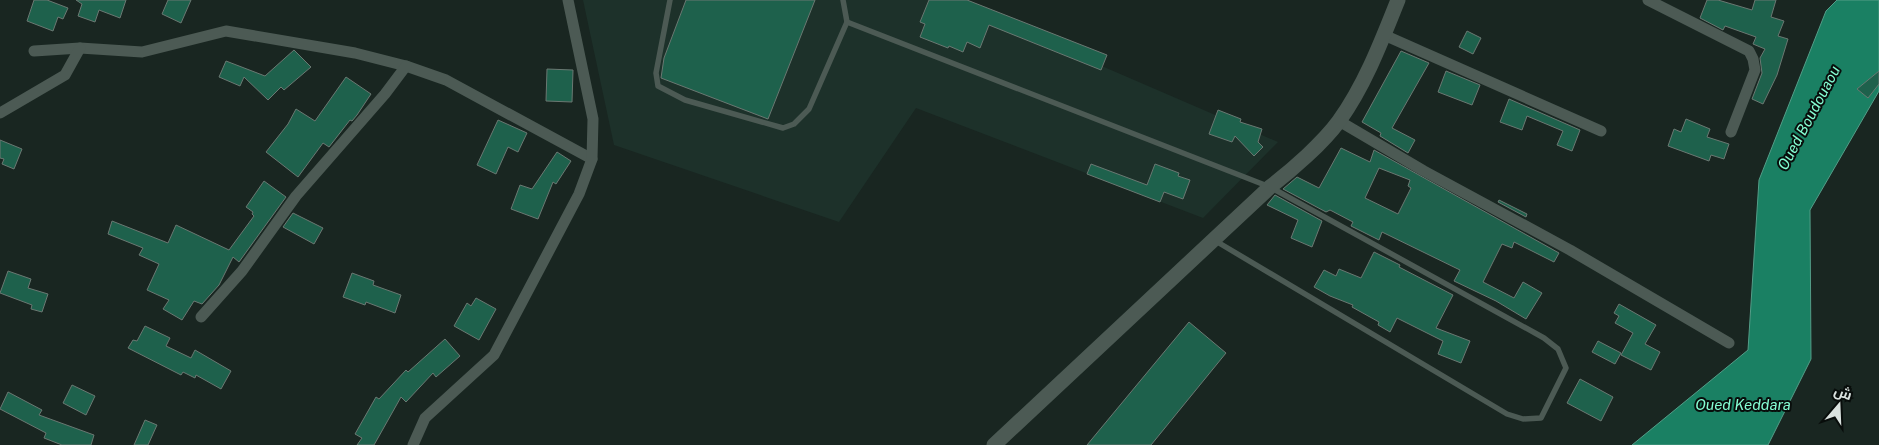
<svg xmlns="http://www.w3.org/2000/svg" width="1879" height="445" viewBox="0 0 1879 445" font-family="'Public Sans',Cairo,sans-serif">
<style>
.built{fill:#1d312a}
.water{fill:#1a8063;stroke:#549d88}
.building{fill:#1e614c;stroke:#6a7872;fill-rule:evenodd}
.lines{fill:none;stroke-linecap:round;stroke-linejoin:round}
.service{stroke:#4c5a54;stroke-width:5.5}
.minor{stroke:#4c5a54;stroke-width:11}
.secondary{stroke:#4c5a54;stroke-width:15}
.labels{text-anchor:middle;stroke-width:4;stroke-linejoin:round;paint-order:stroke}
.water-label{font-size:15px;font-style:italic;fill:#85fdd3;stroke:#080d0b}
</style>
<rect width="100%" height="100%" fill="#192621"/>
<polygon class="built" points="583,0 949,0 1278,142 1203,218 916,108 839,222 614,145"/>
<polygon class="water" points="1837,0 1879,0 1879,91 1810,210 1811,359 1768,445 1632,445 1748,350 1759,180 1826,11"/>
<g class="building">
<polygon points="34,0 47,0 68,8 63,19 58,17 53,31 27,21"/>
<polygon points="76,0 126,0 120,18 99,10 95,22 78,16 82,4"/>
<polygon points="168,0 191,0 181,23 162,14"/>
<polygon points="686,0 815,0 768,119 661,78 664,58"/>
<polygon points="929,0 967,0 1107,55 1101,70 989,25 980,48 967,42 963,52 949,46 948,48 920,37 925,24 920,22"/>
<polygon points="1707,0 1718,0 1752,10 1755,0 1776,0 1771,17 1784,21 1778,36 1788,39 1777,75 1763,104 1752,99 1762,73 1760,58 1765,49 1753,44 1756,37 1725,26 1723,30 1700,18"/>
<polygon points="1467,31 1481,38 1473,54 1459,47"/>
<polygon points="294,50 311,67 284,90 281,87 268,100 244,77 240,86 219,77 226,61 265,76"/>
<polygon points="1401,51 1429,63 1392,128 1415,140 1408,153 1380,136 1381,133 1362,122"/>
<polygon points="547,69 573,70 572,102 546,101"/>
<polygon points="1446,71 1480,85 1472,105 1438,92"/>
<polygon points="1879,71 1879,84 1868,98 1857,89"/>
<polygon points="346,77 371,94 357,115 352,121 350,120 329,147 323,143 298,177 266,152 288,124 296,109 315,121"/>
<polygon points="1509,99 1580,130 1572,151 1557,145 1563,131 1527,116 1522,130 1500,122"/>
<polygon points="1218,110 1241,119 1240,122 1262,129 1258,142 1263,147 1254,156 1235,136 1232,142 1209,134"/>
<polygon points="1686,119 1710,129 1707,137 1729,144 1724,159 1711,155 1709,161 1668,146 1674,129 1681,132"/>
<polygon points="498,120 527,133 518,152 508,147 496,174 477,165"/>
<polygon points="0,140 22,149 14,169 2,164 4,159 0,158"/>
<path d="M1341,148l29,14 4,-12 185,103 -5,9 -40,-20 -2,6 -10,-4 -19,38 31,16 9,-16 19,11 -16,26 -30,-18 -42,-20 6,-11 -78,-38 -3,8 -28,-14 2,-4 -23,-12 -4,2 -43,-23 14,-12 22,11zM1379,168l31,12 -2,6 3,2 -13,26 -33,-16z"/>
<polygon points="557,152 571,161 556,184 553,182 538,219 511,209 520,185 532,189"/>
<polygon points="1091,164 1147,185 1155,164 1179,173 1178,176 1190,180 1183,199 1164,192 1160,202 1087,174"/>
<polygon points="264,181 286,197 239,262 233,257 219,285 202,304 194,301 182,320 163,309 169,300 147,290 159,264 139,255 143,248 108,234 112,221 168,243 176,225 229,250 254,216 252,214 253,212 246,207"/>
<polygon points="1275,195 1322,221 1312,247 1291,238 1298,220 1267,205"/>
<polygon points="1499,200 1527,214 1526,217 1498,202"/>
<polygon points="293,213 323,228 314,244 283,227"/>
<polygon points="1374,252 1400,265 1399,267 1453,295 1436,328 1470,341 1461,363 1438,354 1443,341 1397,318 1390,332 1378,325 1379,322 1352,307 1353,305 1330,296 1314,287 1324,270 1336,276 1339,269 1361,278"/>
<polygon points="8,271 31,279 28,288 48,294 42,312 31,309 32,305 0,293"/>
<polygon points="352,273 374,281 373,285 401,295 395,313 366,302 365,305 343,297"/>
<polygon points="476,298 496,309 479,340 454,326 467,303 471,306"/>
<polygon points="1619,304 1656,325 1645,344 1660,352 1651,370 1621,355 1633,333 1615,323 1619,316 1614,313"/>
<polygon points="1189,322 1226,353 1151,445 1087,445"/>
<polygon points="145,326 170,338 166,346 191,358 195,350 231,371 221,389 196,375 195,378 183,372 181,375 128,348 133,340 137,341"/>
<polygon points="445,339 460,356 436,377 433,373 406,402 401,397 374,445 357,445 362,438 355,434 376,397 379,399 406,370 408,372"/>
<polygon points="1598,341 1621,353 1615,364 1592,352"/>
<polygon points="1580,379 1613,397 1601,421 1567,403"/>
<polygon points="72,385 95,396 86,415 63,403"/>
<polygon points="8,392 42,410 39,415 94,435 91,445 62,445 44,438 46,433 0,409"/>
<polygon points="145,420 157,425 148,445 134,445"/>
</g>
<g class="lines">
<g class="service">
<polyline points="670,0 656,73 658,86 685,100 783,128 794,124 809,109 847,22 843,0"/>
<polyline points="847,22 1270,187 1544,338 1558,349 1566,368 1541,418 1523,419 1507,414 1214,240"/>
</g>
<g class="minor">
<polyline points="1648,0 1749,51 1753,59 1755,70 1731,132"/>
<polyline points="1384,35 1601,131"/>
<polyline points="34,51 80,48 142,52 226,31 355,53 406,66 446,80 592,159"/>
<polyline points="0,113 65,75 80,48"/>
<polyline points="1339,121 1424,171 1570,250 1729,343"/>
<polyline points="201,317 242,271 296,196 385,94 406,66"/>
<polyline points="413,445 425,418 494,355 579,194 592,159 593,119 568,0"/>
</g>
<path class="secondary" d="M994,445l276,-258c22,-17 53,-44 69,-66 26,-36 43,-81 59,-121"/>
</g>
<g class="labels">
<g class="water-label">
<text transform="translate(1809 118) rotate(-62)" y="5">Oued Boudouaou</text>
<text x="1743" y="410">Oued Keddara</text>
</g>
</g>
<g transform="translate(1839 405) rotate(19)" stroke="#080d0b" stroke-width="4" paint-order="stroke">
<path d="M0-4L9 19L0 12L-9 19Z" fill="#dae2df"/>
<text y="-8" font-size="14" font-weight="bold" text-anchor="middle" fill="#dae2df">ش</text>
</g>
</svg>
